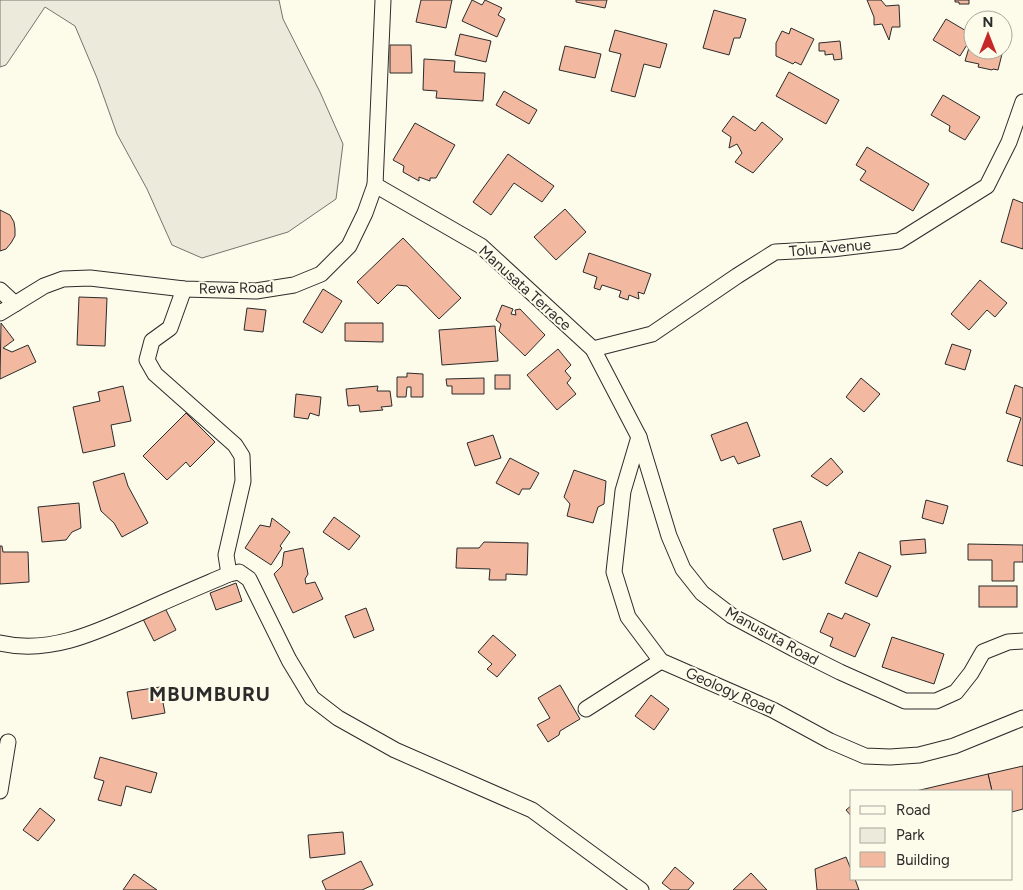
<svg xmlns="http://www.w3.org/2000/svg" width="1023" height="890" viewBox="0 0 1023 890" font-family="Figtree,sans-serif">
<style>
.green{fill:#ecebdb;stroke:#74746e}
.building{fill:#f2b8a0;stroke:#2b2b2b}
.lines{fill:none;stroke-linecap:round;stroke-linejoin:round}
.minor-casing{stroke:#2b2b2b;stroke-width:17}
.minor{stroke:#fdfbea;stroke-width:15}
.labels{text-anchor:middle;stroke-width:4;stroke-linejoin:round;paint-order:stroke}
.street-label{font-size:15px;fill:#2b2b2b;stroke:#fdfbea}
.district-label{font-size:20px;font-weight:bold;letter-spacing:1px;fill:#2b2b2b;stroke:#fdfbea}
</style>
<rect width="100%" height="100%" fill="#fdfbea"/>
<polygon class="green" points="0,0 279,0 283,19 320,92 343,144 336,199 288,232 202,258 172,245 147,189 117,134 97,78 75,26 45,7 6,65 0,67"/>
<g class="building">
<polygon points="421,0 452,0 446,28 416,22"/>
<polygon points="472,0 482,5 485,0 502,8 498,15 505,19 497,37 462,21"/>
<polygon points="576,0 607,0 605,8 576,2"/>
<polygon points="867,0 881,0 886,6 899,5 900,27 892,27 889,40 882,24 874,25 874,17"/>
<polygon points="955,0 969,0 969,4 959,4 959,2 955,2"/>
<polygon points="714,10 746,19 740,38 734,38 729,55 703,48"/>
<polygon points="946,19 973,35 960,56 933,40"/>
<polygon points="791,28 814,39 801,65 795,62 793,64 776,56 776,43 782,31 789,34"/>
<polygon points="615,30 667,44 660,68 644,64 635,97 611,91 621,54 609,51"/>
<polygon points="460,34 491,41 486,62 455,55"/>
<polygon points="840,41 842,59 834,60 833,54 825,55 825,51 819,51 819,43"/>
<polygon points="971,41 973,41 973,50 1003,50 998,70 993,69 992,70 978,67 979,64 965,61"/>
<polygon points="390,45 411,45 412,73 390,73"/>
<polygon points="565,46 601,54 595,78 559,70"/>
<polygon points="424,59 455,61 454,72 485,73 483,101 436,98 437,91 423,90"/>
<polygon points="789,72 839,100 826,124 776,96"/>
<polygon points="504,91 537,110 529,124 496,105"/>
<polygon points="943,95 980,117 965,140 949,131 950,126 931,115"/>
<polygon points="733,116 755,131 762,122 783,139 753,173 735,162 742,153 737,144 729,148 731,137 722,131"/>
<polygon points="415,123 455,145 436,178 430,178 430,181 419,177 419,181 403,172 404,166 393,160"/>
<polygon points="867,147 929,184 913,211 860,180 866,171 856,165"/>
<polygon points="508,154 554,186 542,202 514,183 491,215 473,202"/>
<polygon points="1013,199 1023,203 1023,249 1001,242"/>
<polygon points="565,209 586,232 556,260 534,237"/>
<polygon points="0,210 10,215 14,222 15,229 15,236 11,243 6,249 0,251"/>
<polygon points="403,238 461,298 439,319 407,286 397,285 378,304 357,282"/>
<polygon points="589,253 651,274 644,294 638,292 639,299 629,295 628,300 619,297 621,291 602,285 600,290 594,288 597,277 583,272"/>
<polygon points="980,280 1007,303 995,317 987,310 969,330 951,314"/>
<polygon points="323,289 342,301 322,333 303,322"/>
<polygon points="79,297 107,298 105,346 77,345"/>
<polygon points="502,305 513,309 511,314 516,315 515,310 520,309 545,335 525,356 499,331 501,324 496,320"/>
<polygon points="247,308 266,310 263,332 244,330"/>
<polygon points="1,323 14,340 3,348 12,352 28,345 36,362 0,379"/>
<polygon points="345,323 383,323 383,342 345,341"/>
<polygon points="495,326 498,361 442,365 439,330"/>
<polygon points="952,344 971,350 965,370 945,364"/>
<polygon points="558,349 571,365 565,371 571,378 567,383 576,394 557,410 527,375"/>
<polygon points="407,373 423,374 423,397 411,397 411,387 407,387 406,397 397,397 397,377 407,377"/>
<rect x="495" y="375" width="15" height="14"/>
<polygon points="484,378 484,394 452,394 452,386 447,386 446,379"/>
<polygon points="861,378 880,394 864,412 846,397"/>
<polygon points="1015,385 1023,388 1023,466 1007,461 1021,418 1006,413"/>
<polygon points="123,386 131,421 111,425 115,446 83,453 73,407 100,401 98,392"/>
<polygon points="378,386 377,391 390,391 392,406 381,407 383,410 360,412 359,405 348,406 346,389"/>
<polygon points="296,394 321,397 319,416 310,413 308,419 294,417"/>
<polygon points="186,413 215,442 190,467 186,462 167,480 143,456"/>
<polygon points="747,422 760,456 738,464 734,456 721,461 711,435"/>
<polygon points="493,435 501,458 475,466 467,443"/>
<polygon points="510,458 539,473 530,489 522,489 519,495 496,483"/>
<polygon points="831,458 843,472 827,486 811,476"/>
<polygon points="574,470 606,481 604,504 598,507 593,523 567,516 570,504 564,497"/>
<polygon points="124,473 128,486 148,523 122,537 114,523 101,511 93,482"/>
<polygon points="926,500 948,506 943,524 922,518"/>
<polygon points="79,503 81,528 72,532 66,540 42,542 38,507"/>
<polygon points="334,517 360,536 349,550 323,532"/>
<polygon points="272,518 290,532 280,546 282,548 271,565 245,548 260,525 270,527"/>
<polygon points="801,521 811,551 783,560 773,529"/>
<polygon points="925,539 926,553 901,555 900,541"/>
<polygon points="484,542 528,543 527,575 506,574 506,580 489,580 490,569 456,568 457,548 479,548"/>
<polygon points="968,544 1023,545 1023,562 1014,562 1014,581 992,581 992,560 968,560"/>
<polygon points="0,546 2,546 3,552 28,552 29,582 0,584"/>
<polygon points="303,548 308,574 305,579 306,584 315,582 323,599 293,613 274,574 282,566 284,552"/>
<polygon points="859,552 891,566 877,597 845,583"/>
<polygon points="236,583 242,601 216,610 210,593"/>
<rect x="979" y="586" width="38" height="21"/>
<polygon points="165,608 176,630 154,641 143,619"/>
<polygon points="366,608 374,630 354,638 345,616"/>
<polygon points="828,613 842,619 845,613 870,624 855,657 830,646 833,638 820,632"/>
<polygon points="493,635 516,655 497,677 487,669 492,664 478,652"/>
<polygon points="892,637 944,654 934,684 882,667"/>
<polygon points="560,685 580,719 560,731 559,735 548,742 537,725 550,718 538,698"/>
<polygon points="160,687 165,713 132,719 127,692"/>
<polygon points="651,695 669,709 654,730 635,716"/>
<polygon points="100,757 157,773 151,793 126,786 121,806 98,800 104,781 94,778"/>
<polygon points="1023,766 1023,809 1012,812 1012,791 992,791 988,774"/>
<polygon points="988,774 992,791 916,791"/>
<polygon points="852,805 852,817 846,810"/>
<polygon points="40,808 55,820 38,841 23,830"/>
<polygon points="343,832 345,854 310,858 308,835"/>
<polygon points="846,857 852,872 852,879 855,879 859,890 817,890 815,869"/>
<polygon points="361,861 373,885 362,890 326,890 322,881"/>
<polygon points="675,867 694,883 688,890 671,890 662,883"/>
<polygon points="751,873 767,890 733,890"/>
<polygon points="134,874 157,890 123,890"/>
</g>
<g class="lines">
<g class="minor-casing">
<g id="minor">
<polyline points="375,185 481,246 593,349 639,437 669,536 683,569 702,593 732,616 794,649 840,672 905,701 936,701 956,692 971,673 983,652 1008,642 1023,641"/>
<polyline points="184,289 170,328 152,341 147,360 155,374 235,445 242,456 243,481 226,555 229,574"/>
<polyline points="0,290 15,304"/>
<polyline points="0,313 44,286 63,279 90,278 184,289 256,291 294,285 321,274 349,246 365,213 375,185 383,0"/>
<polyline points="593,349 652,334 737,276 775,252 832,249 899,241 987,186 1009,142 1023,102"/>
<polyline points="639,437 623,491 614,572 628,617 661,661 773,710 830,741 865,756 890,757 919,755 954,746 1023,718"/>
<path d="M0,643c51,12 99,-12 144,-32 28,-13 57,-25 85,-37l10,-2 10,7 40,81 23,38 26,20 57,32 137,60 109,80"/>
<polyline points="586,709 661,661"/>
<polyline points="0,791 8,742"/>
</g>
</g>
<use href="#minor" class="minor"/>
</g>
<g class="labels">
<g class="street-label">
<text transform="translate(830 248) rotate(-5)" y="5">Tolu Avenue</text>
<text transform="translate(236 288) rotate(-1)" y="5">Rewa Road</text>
<text transform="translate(525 288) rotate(42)" y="5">Manusata Terrace</text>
<text transform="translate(772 636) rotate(29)" y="5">Manusuta Road</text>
<text transform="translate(730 691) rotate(24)" y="5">Geology Road</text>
</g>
<g class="district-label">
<text x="210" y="701">MBUMBURU</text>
</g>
</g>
<rect x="850" y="790" width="162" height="90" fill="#fdfbea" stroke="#a9a89e"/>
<rect x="860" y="806" width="25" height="8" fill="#fdfbea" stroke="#a9a89e"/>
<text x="896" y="815" font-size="15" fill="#2b2b2b">Road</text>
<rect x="860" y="828" width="25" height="15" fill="#ecebdb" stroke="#a9a89e"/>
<text x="896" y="840" font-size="15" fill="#2b2b2b">Park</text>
<rect x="860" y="852" width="25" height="15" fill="#f2b8a0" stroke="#a9a89e"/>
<text x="896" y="865" font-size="15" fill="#2b2b2b">Building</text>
<g transform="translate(988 35)"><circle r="24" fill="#fdfbea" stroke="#a9a89e"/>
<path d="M0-4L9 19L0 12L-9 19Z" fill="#c62828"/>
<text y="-8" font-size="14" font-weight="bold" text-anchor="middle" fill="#2b2b2b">N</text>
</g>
</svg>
